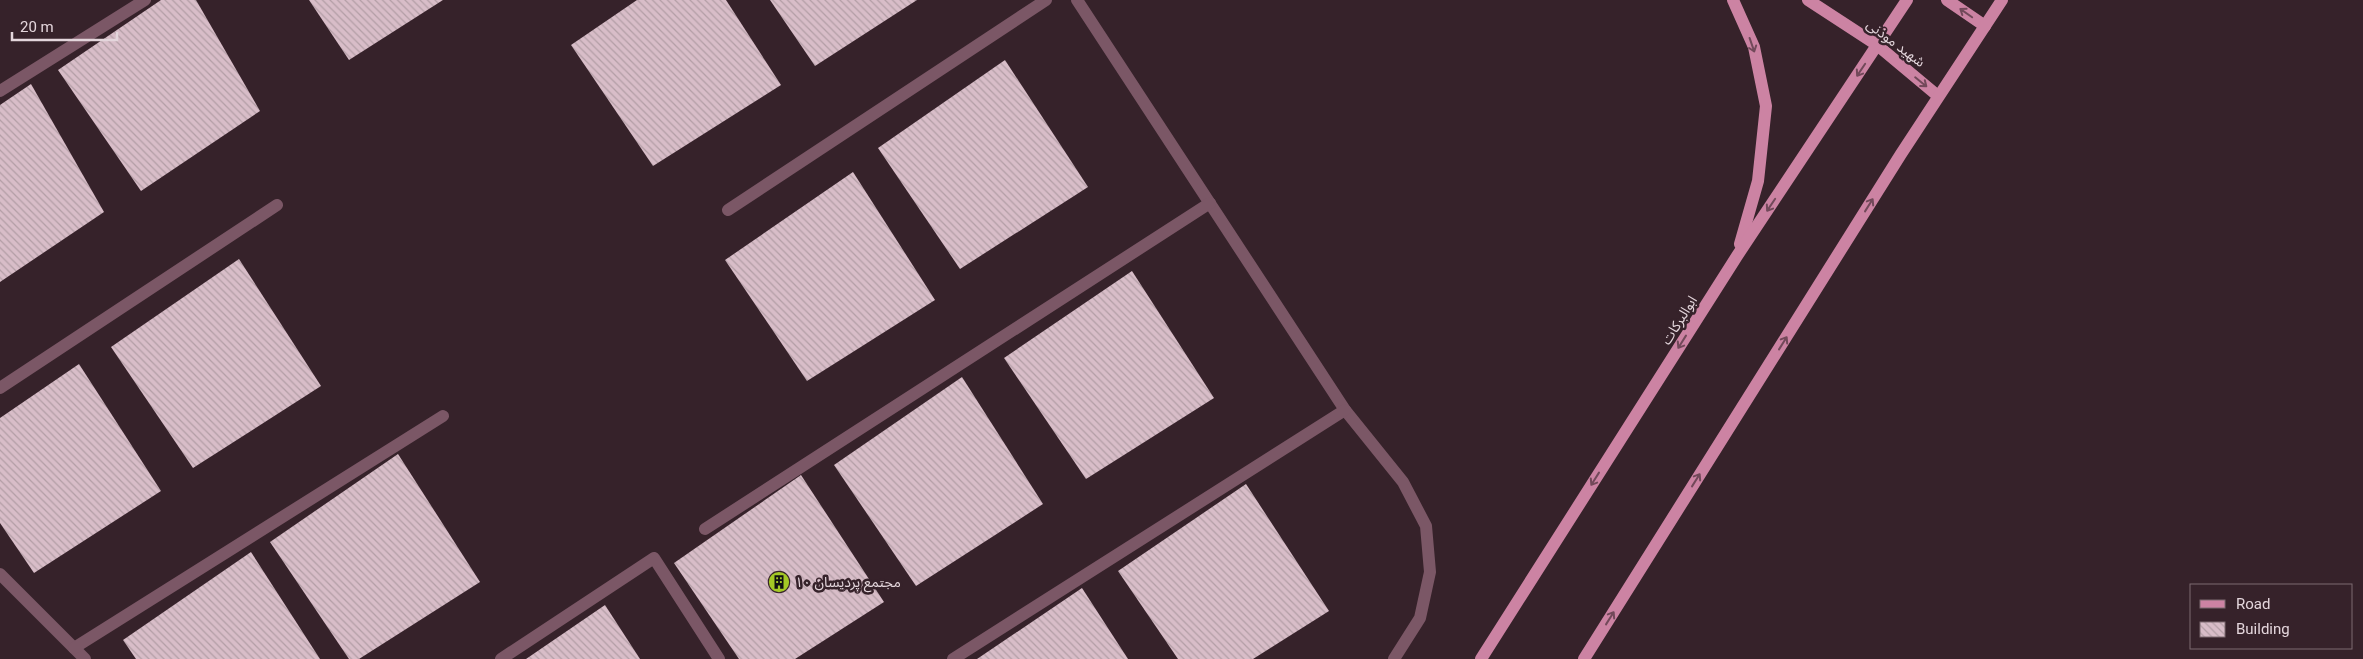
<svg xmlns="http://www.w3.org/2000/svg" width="2363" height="659" viewBox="0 0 2363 659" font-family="Roboto,'Noto Sans Arabic',sans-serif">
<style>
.building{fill:url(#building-back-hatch)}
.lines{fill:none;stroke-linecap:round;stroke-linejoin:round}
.minor{stroke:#7b5766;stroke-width:12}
.major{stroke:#cc83a3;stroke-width:12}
.oneway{stroke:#72495a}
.labels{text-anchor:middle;stroke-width:5;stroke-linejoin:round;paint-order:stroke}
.street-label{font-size:14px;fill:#e4d6dc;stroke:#36222a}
.poi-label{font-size:14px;fill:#e4d6dc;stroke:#36222a;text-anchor:start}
</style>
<defs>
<pattern id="building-back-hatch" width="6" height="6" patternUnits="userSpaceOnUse" patternTransform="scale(1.25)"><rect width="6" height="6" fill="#d8bdc8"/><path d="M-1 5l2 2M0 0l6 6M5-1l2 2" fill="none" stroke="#b39ea6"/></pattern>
</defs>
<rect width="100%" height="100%" fill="#36222a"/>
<g class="building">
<polygon points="161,0 196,0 260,111 141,191 58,70"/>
<polygon points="309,0 443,0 349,60"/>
<polygon points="637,0 726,0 781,85 653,166 571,45"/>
<polygon points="770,0 917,0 815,66"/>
<polygon points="1005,60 1088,187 960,269 878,148"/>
<polygon points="31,84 104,212 0,282 0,105"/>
<polygon points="853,172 935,300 807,381 725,260"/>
<polygon points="239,259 321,386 193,468 111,347"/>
<polygon points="1132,271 1214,398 1086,479 1004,358"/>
<polygon points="79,364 161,491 34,573 0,523 0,418"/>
<polygon points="962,377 1043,504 916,586 834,465"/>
<polygon points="398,454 480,582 359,659 349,659 270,542"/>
<polygon points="801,475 884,602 795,659 739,659 674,563"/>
<polygon points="1246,484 1329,611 1253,659 1178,659 1118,571"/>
<polygon points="251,552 320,659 136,659 123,640"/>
<polygon points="1082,588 1128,659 977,659"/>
<polygon points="605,605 640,659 526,659"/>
</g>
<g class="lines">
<g class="minor">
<polyline points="1077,0 1345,410 1403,482 1426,526 1430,572 1420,618 1394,659"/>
<polyline points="0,91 145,0"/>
<polyline points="728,210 1046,0"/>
<polyline points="0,388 277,205"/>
<polyline points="705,529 1210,203"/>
<polyline points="0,574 85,659"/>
<polyline points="74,648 443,416"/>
<polyline points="501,659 654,558 719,659"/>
<polyline points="953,659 1345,410"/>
</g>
<g class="major">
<polyline points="1733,0 1754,47 1766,106 1758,181 1740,244"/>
<polyline points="1808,0 1877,45 1938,96"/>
<polyline points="1947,0 1985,26"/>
<polyline points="1481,659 1737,256 1907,0"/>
<polyline points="1584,659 1901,154 2002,0"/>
</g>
</g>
<defs><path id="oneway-shaft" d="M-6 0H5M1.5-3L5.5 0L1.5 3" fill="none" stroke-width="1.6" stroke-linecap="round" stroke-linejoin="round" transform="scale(1.25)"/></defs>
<g class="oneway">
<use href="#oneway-shaft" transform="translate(1966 13) rotate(-145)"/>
<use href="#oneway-shaft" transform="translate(1752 45) rotate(71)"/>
<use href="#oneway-shaft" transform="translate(1861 70) rotate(124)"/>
<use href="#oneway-shaft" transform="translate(1921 82) rotate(39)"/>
<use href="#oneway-shaft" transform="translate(1771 205) rotate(124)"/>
<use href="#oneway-shaft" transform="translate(1869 205) rotate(-58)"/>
<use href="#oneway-shaft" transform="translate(1682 342) rotate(122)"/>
<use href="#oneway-shaft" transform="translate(1783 343) rotate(-58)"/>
<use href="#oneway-shaft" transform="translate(1595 479) rotate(122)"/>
<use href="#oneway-shaft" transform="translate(1696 480) rotate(-58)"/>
<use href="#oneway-shaft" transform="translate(1610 618) rotate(-58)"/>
</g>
<defs>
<g id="building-disc" transform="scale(1.125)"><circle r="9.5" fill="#a4c825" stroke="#36222a"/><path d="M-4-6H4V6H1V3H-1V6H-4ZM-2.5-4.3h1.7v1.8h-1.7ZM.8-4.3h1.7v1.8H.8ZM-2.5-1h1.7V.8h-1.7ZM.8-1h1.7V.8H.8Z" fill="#111"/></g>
</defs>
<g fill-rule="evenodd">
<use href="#building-disc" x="779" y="582"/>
</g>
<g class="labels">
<g class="street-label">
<text transform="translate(1896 43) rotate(37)" y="5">شهید موذنی</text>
<text transform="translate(1679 320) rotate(-58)" y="5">ابوالبرکات</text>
</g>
<g class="poi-label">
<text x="795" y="587">مجتمع پردیسان ۱۰</text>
</g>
</g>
<rect x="2190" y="584" width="162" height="65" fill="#36222a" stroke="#7c6a71"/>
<rect x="2200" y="600" width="25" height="8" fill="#cc83a3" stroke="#7c6a71"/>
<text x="2236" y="609" font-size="15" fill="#e4d6dc">Road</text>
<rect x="2200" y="622" width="25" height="15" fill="url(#building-back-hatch)" stroke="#7c6a71"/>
<text x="2236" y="634" font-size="15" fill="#e4d6dc">Building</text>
<path d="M12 32v8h105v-8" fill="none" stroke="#e4d6dc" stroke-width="2.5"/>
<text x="20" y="32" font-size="15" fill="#e4d6dc" stroke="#36222a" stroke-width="4" paint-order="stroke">20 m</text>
</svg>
